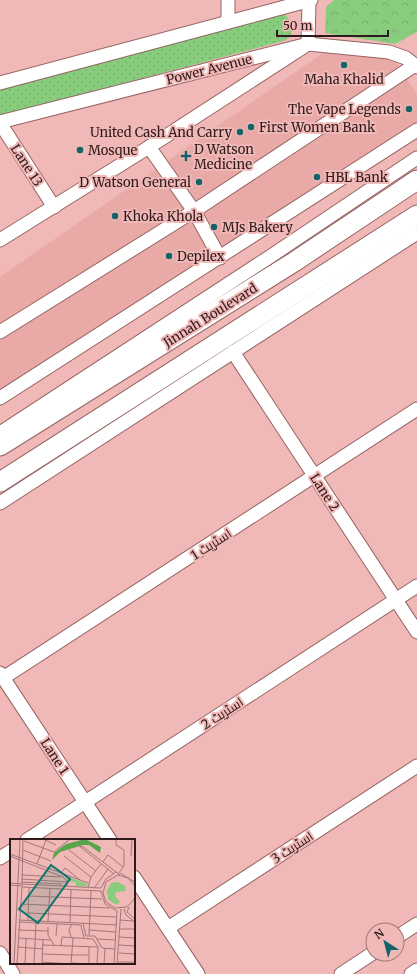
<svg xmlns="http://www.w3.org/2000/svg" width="417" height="974" viewBox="0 0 417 974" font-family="Merriweather,Cairo,serif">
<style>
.built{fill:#e9aaa7}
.grass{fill:url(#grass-dots)}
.park{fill:url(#park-crowns)}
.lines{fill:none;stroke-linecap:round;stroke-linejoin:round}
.street-casing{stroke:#956462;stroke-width:15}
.secondary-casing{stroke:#956462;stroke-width:21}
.street{stroke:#fff;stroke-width:13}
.secondary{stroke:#fff;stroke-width:19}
.poi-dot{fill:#136368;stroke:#f0b8b6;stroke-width:1.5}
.labels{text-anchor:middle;stroke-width:4;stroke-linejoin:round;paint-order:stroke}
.street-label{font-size:13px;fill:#2e1a1a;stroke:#f0b8b6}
.poi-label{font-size:13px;fill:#2e1a1a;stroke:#f0b8b6;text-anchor:start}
.inset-road{fill:none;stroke:#a27978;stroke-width:1}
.view{fill:#0f766e;fill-opacity:0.15;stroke:#0f766e;stroke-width:2}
.inset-edge{fill:none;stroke:#2e1a1a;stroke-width:2}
</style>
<defs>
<pattern id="grass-dots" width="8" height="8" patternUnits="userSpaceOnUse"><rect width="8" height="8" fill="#88cd7d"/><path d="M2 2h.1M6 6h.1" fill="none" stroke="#76af6b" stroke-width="1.8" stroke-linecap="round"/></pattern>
<pattern id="park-crowns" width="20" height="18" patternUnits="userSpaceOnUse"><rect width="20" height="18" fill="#88cd7d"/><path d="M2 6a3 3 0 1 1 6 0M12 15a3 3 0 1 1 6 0" fill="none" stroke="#76af6b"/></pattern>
</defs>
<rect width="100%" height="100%" fill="#f0b8b6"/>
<polygon class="built" points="333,46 389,52 417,94 417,127 0,396 0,277"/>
<polygon class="grass" points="285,14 294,26 289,38 283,41 0,116 0,87 258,18"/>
<polygon class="park" points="334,0 417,0 417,32 395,44 325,33 326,7"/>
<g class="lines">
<g class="street-casing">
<g id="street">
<polyline points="228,22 228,0"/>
<polyline points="0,83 311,0"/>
<polyline points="0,122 308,44 389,52 406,58 417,67"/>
<polyline points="0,123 54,207"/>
<polyline points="149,147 194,211 220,258"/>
<polyline points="0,240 149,147 308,44 309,1"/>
<polyline points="0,332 194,211 415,65"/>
<polyline points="233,352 417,632"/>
<polyline points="0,398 417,130"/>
<polyline points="0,433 271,256 417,158"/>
<polyline points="0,503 417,233"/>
<polyline points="0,673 110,840"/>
<polyline points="3,678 417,409"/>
<polyline points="27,840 417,586"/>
<polyline points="0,858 11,851"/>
<polyline points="134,877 198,974"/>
<polyline points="168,928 417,766"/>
<polyline points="397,937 417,924"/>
<polyline points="0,953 13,974"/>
<polyline points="341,974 373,953"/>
<polyline points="411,974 417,970"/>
</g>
</g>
<g class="secondary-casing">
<g id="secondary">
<polyline points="0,446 294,262 417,180"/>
<polyline points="0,482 417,215"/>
</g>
</g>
<use href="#street" class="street"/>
<use href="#secondary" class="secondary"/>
</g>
<g class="poi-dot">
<circle cx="344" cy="65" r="4"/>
<circle cx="409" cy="109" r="4"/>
<circle cx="251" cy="127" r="4"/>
<circle cx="240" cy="132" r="4"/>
<circle cx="80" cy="150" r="4"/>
<path d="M184 150h4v4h4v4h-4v4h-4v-4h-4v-4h4z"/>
<circle cx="317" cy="177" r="4"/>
<circle cx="199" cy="182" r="4"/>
<circle cx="115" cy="216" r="4"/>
<circle cx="214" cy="227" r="4"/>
<circle cx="169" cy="256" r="4"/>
</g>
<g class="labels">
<g class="street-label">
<text transform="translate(209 69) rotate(-14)" y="5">Power Avenue</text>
<text transform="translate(27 165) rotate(57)" y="5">Lane 13</text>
<text transform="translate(210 315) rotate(-32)" y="5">Jinnah Boulevard</text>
<text transform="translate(325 492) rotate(57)" y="5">Lane 2</text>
<text transform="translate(211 544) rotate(-33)" y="5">اسٹریٹ 1</text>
<text transform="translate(222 713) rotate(-33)" y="5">اسٹریٹ 2</text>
<text transform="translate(55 756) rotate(57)" y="5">Lane 1</text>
<text transform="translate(292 847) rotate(-33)" y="5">اسٹریٹ 3</text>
</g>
<g class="poi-label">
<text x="344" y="84" text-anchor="middle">Maha Khalid</text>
<text x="401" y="114" text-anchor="end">The Vape Legends</text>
<text x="259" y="132">First Women Bank</text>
<text x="232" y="137" text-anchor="end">United Cash And Carry</text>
<text x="194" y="154">D Watson<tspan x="194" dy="15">Medicine</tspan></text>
<text x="88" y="155">Mosque</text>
<text x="325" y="182">HBL Bank</text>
<text x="191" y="187" text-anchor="end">D Watson General</text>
<text x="123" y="221">Khoka Khola</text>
<text x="222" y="232">MJs Bakery</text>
<text x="177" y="261">Depilex</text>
</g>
</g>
<g transform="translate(10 839)">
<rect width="125" height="125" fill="#f0b8b6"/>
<path d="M75,0l16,8 -1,6 -11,-8h-6l-23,7 -8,8 2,-7 12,-9z" fill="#58a64c"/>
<path d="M56,37l21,8v2h-11v-3l-9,-3zM108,43l7,4 1,5 -10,1 -1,4 5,6 -4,3 -8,-6 -1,-8 4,-8z" fill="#88cd7d"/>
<path class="inset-road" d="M13,0l-1,45 79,4 5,-9 10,-7M33,0l13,6M106,0v6l8,5v16l-6,8M14,2l30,11 16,-13M68,6l36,29M70,8l2,-1 38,29M13,11l28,11M59,11l27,21M0,15l78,29M0,17l53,21 4,4v5M54,17l27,21M121,17l1,-17M93,23l5,-7 15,12M27,25l9,-24M51,34l4,-5 15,12M110,34l15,9M12,36l39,2M11,40l47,3M11,43l41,2M0,44l13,1M0,46l13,1M125,47l-7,-8 -10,-3 -12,7 -3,11 3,9 9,6 12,-1 8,-9M78,48l3,-10 10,-13M85,48l13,-18M19,57l73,3M10,65l90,4M119,68l-2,5 8,7M114,70l2,6 9,7M18,74l89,4M9,81l98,5M18,81l1,-32M110,81l13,1M38,82l2,-32M9,83l62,3 3,13M60,83l1,-32M73,84l3,13h9l7,12 13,1M38,88v8l6,10M110,90h15M8,91l30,1M79,91l27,2M79,96l2,-44M46,97l1,-12M61,98l-2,-7 3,-6M109,98l16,1M8,99l33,2M87,100l19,1M33,106l55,2M109,106l16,1M51,107l1,-9 31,2 5,8 -1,17M8,108l25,2M109,114l16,1M33,115l29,1M62,116h17M32,123l28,2M108,123h17M61,124l18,1M4,125l6,-125M7,125l5,-77 79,4 4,13 12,7 -3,53M15,125l1,-25M24,125l2,-41M32,125l1,-25M61,125l2,-26M79,125v-17M94,125l1,-16M107,125l4,-55"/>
<path class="view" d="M41,26l19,14 -32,44 -19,-14z"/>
<rect width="125" height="125" class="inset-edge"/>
</g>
<g transform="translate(385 942) rotate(324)"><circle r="19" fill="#f0b8b6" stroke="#a27978"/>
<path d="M0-3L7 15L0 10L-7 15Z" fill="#136368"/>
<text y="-6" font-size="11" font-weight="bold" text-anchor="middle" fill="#2e1a1a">N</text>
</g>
<path d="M277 30v6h111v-6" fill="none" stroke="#2e1a1a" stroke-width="2"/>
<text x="283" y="30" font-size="12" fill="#2e1a1a" stroke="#f0b8b6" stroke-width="3" paint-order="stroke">50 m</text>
</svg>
